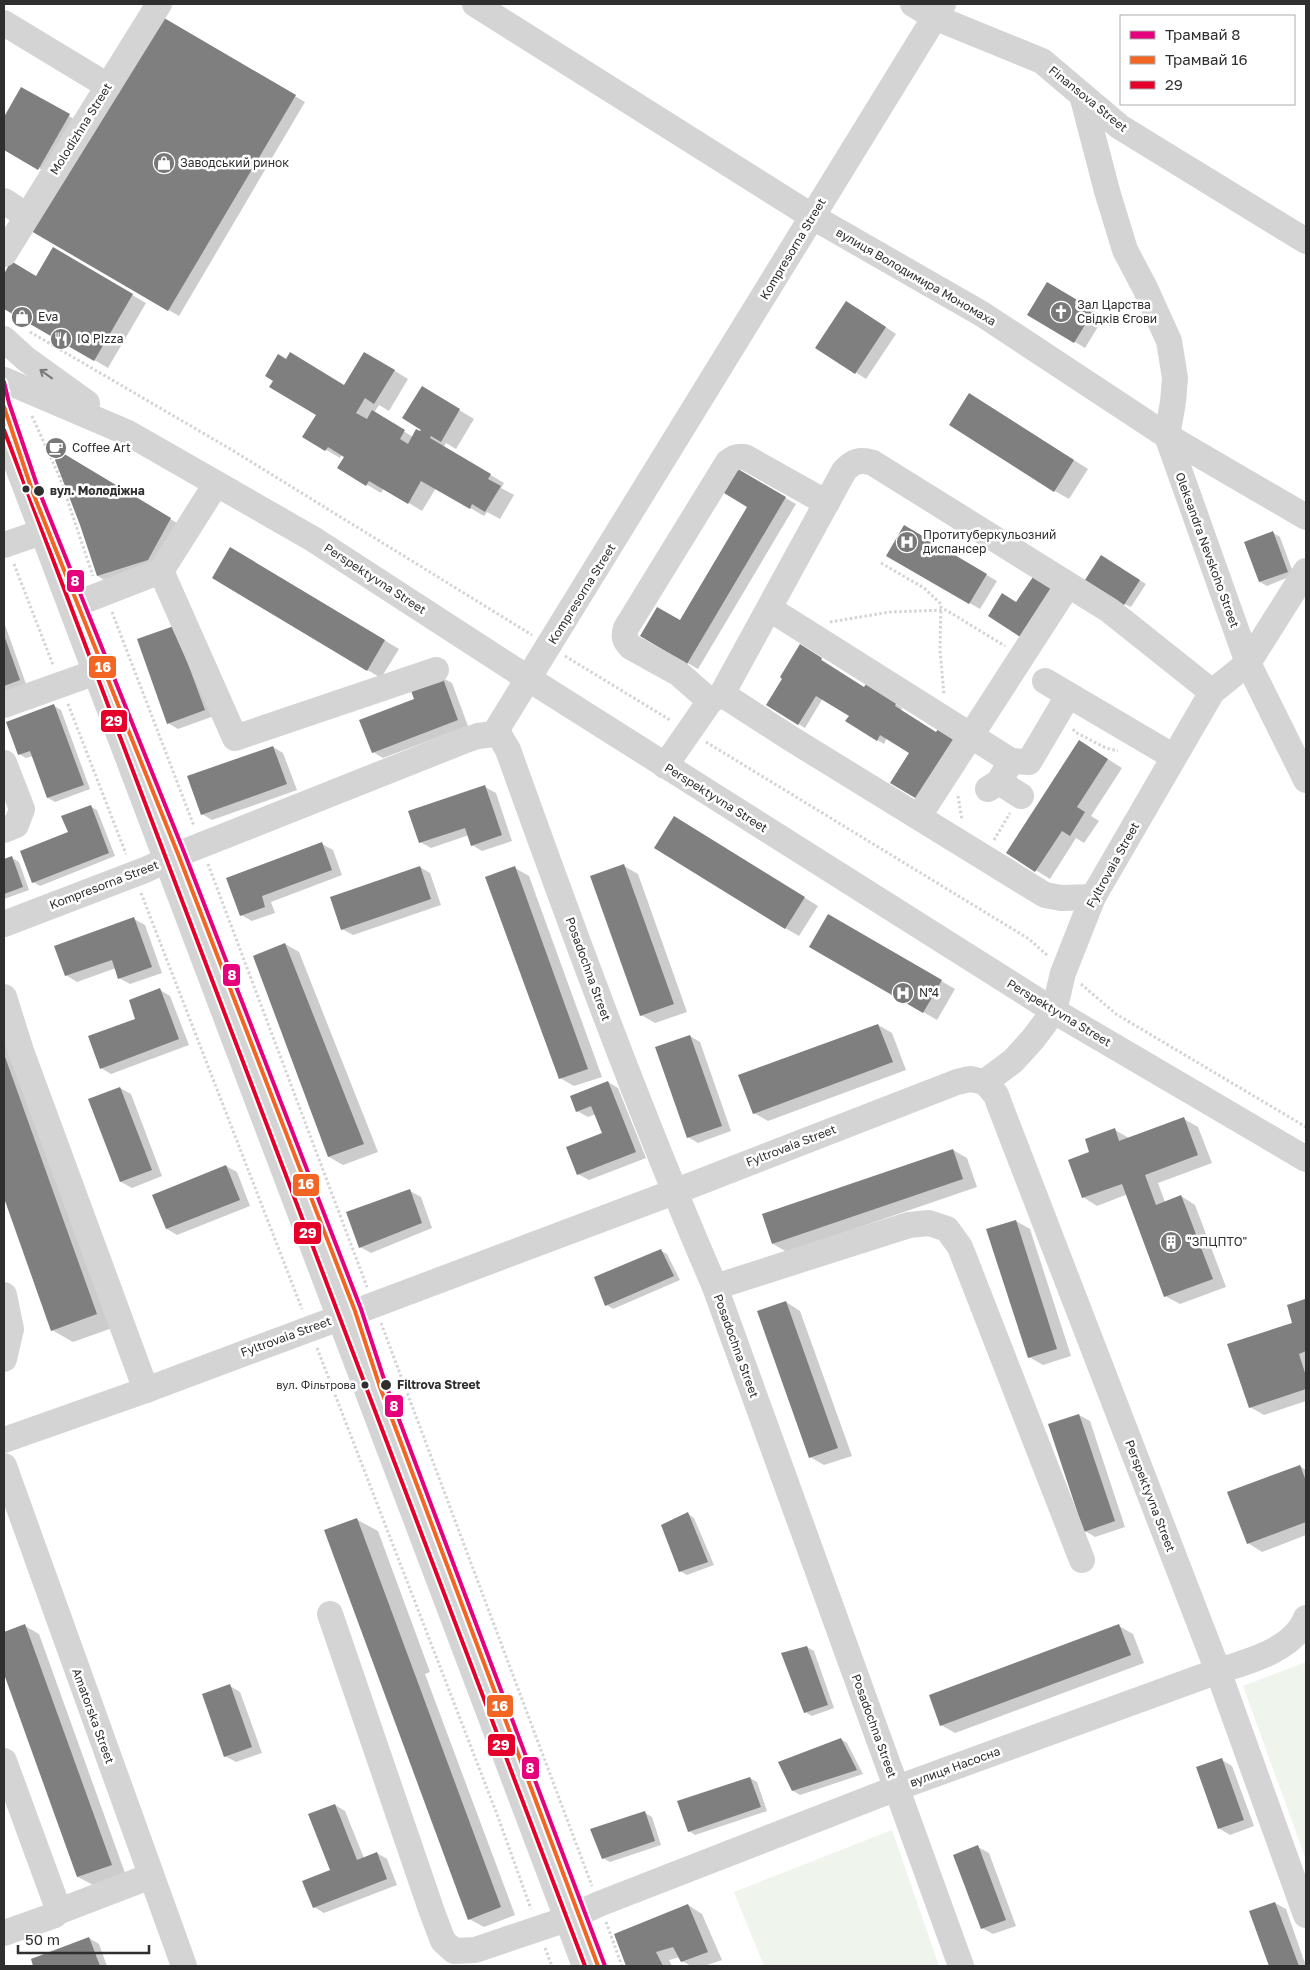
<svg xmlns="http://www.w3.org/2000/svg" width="1310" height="1970" viewBox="0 0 1310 1970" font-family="'Golos Text',sans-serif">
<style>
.green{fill:#eff4ed}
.shadow{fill:#0003}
.building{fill:#7f7f7f}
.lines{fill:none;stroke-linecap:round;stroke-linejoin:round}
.path{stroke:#d4d4d4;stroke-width:3;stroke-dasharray:2.5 2.5;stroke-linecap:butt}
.minor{stroke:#d4d4d4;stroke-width:26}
.bus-1-casing{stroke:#fff;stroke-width:8}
.bus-1{stroke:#e4002b;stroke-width:4}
.tram-1-casing{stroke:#fff;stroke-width:8}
.tram-2-casing{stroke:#fff;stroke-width:8}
.tram-1{stroke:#e5007d;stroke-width:4}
.tram-2{stroke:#f26522;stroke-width:4}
.oneway{stroke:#797979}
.bus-dot{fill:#2f2f2f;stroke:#fff;stroke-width:2}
.labels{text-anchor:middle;stroke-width:5;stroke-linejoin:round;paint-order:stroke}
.bus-label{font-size:11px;fill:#2f2f2f;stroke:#fff;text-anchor:end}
.street-label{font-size:12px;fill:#2f2f2f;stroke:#fff}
.poi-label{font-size:12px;fill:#2f2f2f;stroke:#fff;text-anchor:start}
.stop-label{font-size:12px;font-weight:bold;fill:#2f2f2f;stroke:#fff;text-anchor:start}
.line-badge{stroke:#fff;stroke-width:2}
.badge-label{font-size:14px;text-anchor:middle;font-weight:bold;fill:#fff}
</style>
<rect width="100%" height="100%" fill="#fff"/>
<g class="green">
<polygon points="1306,1662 1306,1860 1243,1686"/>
<polygon points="892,1830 939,1966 764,1966 734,1892"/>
</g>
<g class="shadow">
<polygon points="160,17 305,102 179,316 33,231"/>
<polygon points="22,88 79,122 49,174 4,148 4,119"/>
<polygon points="53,249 146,303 108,368 4,307 4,276 12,263 37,277"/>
<polygon points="1047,283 1104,317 1085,348 1029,314"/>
<polygon points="857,308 896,334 866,379 817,347"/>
<polygon points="379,361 408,379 389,411 379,405 374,413 413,437 420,433 436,396 474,419 456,449 446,443 444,447 504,483 501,488 514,495 500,519 487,512 484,516 436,488 422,511 384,488 381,493 339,468 346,456 342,454 340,458 304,437 345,386"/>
<polygon points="984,403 1088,469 1069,499 1055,491"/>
<polygon points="63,455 177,523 155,564 104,580 98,576"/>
<polygon points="739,471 796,504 698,669 641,636 681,622 749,506"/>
<polygon points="904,527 997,581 980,609 888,556"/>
<polygon points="1273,533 1280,537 1294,575 1267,586 1260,582"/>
<polygon points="231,549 399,649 381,678 213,578"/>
<polygon points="1108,561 1146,584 1131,607 1124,604"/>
<polygon points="4,622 26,684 4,692"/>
<polygon points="174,627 214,716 178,729 168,723"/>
<polygon points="801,646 865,688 866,686 902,708 901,711 911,753 887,738 884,744 877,740 851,715 823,698 805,728 767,705"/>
<polygon points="441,677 452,683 468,726 383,758 373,752 415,700"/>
<polygon points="54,706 61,710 90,789 55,802 48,798 33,756 26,758 19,754"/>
<polygon points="1079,741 1122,768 1091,816 1099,821 1084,843 1076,838 1050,879 1008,853"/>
<polygon points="273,747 283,753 297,790 212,820 202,814"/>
<polygon points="485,787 496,793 512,841 482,851 472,845 469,835 431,848 420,842"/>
<polygon points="90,806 97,810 115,856 40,886 33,882"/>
<polygon points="689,826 818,906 799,936 785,928"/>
<polygon points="322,844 333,850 342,875 271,902 275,913 252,921 241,915 228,879"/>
<polygon points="12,858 19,862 29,890 4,899 4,861"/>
<polygon points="624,866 638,874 687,1012 655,1023 641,1015"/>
<polygon points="420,867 430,873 441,905 353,935 342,929"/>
<polygon points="515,868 529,876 602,1077 574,1086 560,1078"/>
<polygon points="829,916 955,989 937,1020 811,947"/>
<polygon points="134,919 145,925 162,973 130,984 119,978 116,968 77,982 66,975"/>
<polygon points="285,944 299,952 378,1152 343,1165 329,1157"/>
<polygon points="160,990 170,996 189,1045 111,1074 101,1068"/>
<polygon points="4,1009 118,1326 73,1342 52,1330 4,1194"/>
<polygon points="878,1025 892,1033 906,1070 768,1121 754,1113"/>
<polygon points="690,1036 700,1042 731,1131 698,1143 688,1137"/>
<polygon points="608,1082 618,1088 646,1158 589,1180 578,1174 604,1134 596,1114 588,1117 577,1111"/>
<polygon points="120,1088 131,1094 162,1176 132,1188 121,1182"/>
<polygon points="1184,1119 1198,1127 1212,1163 1158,1183 1165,1202 1181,1196 1195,1205 1226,1287 1180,1304 1165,1296 1128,1194 1097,1206 1083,1197 1091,1153 1115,1130 1129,1138"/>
<polygon points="953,1150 967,1158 977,1187 787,1252 773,1244"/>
<polygon points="226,1166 237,1172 250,1206 177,1235 167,1229"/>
<polygon points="410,1191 421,1197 432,1228 371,1253 360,1247"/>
<polygon points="1016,1221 1030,1229 1071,1356 1043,1365 1029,1357"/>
<polygon points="661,1251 667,1254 680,1280 613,1309 607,1305"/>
<polygon points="1305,1300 1306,1401 1264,1415 1250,1407 1294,1324 1288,1306"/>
<polygon points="786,1302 800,1311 852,1456 824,1465 810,1457"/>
<polygon points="1079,1415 1090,1421 1125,1527 1095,1537 1085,1531"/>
<polygon points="1300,1466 1306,1470 1306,1535 1262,1552 1248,1543"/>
<polygon points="688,1514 694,1518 714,1565 687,1575 680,1571"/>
<polygon points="356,1519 378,1531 430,1672 425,1674 515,1915 484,1927 469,1919"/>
<polygon points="25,1626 39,1634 125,1873 93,1885 78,1877 4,1670 4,1633"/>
<polygon points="1119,1626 1133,1634 1144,1663 955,1733 941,1725"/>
<polygon points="807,1647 814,1651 834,1708 812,1716 805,1712"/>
<polygon points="230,1686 240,1692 262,1753 236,1762 225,1756"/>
<polygon points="841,1739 847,1743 863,1774 800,1795 793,1791"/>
<polygon points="1222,1760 1232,1766 1254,1826 1230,1835 1220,1829 1197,1768"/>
<polygon points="750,1778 757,1782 767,1811 695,1835 689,1831"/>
<polygon points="335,1805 345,1811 364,1858 377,1853 387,1859 397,1885 324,1913 314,1907 331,1871"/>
<polygon points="645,1813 652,1817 661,1845 610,1862 603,1858"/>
<polygon points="978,1847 989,1853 1016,1926 993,1934 982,1928"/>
<polygon points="1275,1903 1286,1909 1306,1966 1270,1966 1251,1912"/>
<polygon points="688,1905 702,1914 722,1960 704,1966 691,1966 682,1961 680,1957 669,1960 672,1966 627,1966 615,1935"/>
<polygon points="89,1938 99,1944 107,1966 35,1966 32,1960"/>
</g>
<g class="building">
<polygon points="159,15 296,95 168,311 31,231"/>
<polygon points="21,87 70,114 38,170 4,150 4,117"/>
<polygon points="53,247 133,294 94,361 4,309 4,274 11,261 36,276"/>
<polygon points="1047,282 1094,310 1074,343 1027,315"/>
<polygon points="846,301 886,327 855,374 815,348"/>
<polygon points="290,352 344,385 364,352 395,370 374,404 365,398 356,413 367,419 372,410 405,430 400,439 408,444 416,429 420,431 421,430 402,418 422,386 460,409 441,442 431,436 430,438 491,474 488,479 501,486 485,512 472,504 470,509 421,481 408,504 369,481 366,486 337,468 344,457 328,447 325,451 302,437 316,415 269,387 273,381 265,376 278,354 286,359"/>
<polygon points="969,393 1074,460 1054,492 949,425"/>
<polygon points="56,449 171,518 148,560 97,576 80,525 55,460 57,457"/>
<polygon points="738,469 786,497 687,664 640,636 657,607 680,620 747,507 724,493"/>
<polygon points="904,525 987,574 969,604 886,556"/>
<polygon points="1273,531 1288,572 1259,582 1244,542"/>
<polygon points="230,547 385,640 367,671 212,578"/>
<polygon points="1101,555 1140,580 1124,605 1085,580"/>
<polygon points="1035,574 1058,589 1025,640 988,616 1002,593 1016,602"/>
<polygon points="174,626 205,710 167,724 137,639"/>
<polygon points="4,635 20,680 4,686"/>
<polygon points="800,644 822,658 821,660 864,687 866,684 896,703 895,706 936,732 938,729 960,742 922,802 890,783 909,753 880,735 877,741 845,721 849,716 816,696 798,725 766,705 782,679 780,677"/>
<polygon points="442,676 458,720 372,753 359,720 414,699 410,688"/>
<polygon points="54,704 84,785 47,798 30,751 18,755 6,722"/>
<polygon points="1079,740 1108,759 1077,807 1085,812 1070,836 1062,831 1035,872 1006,853"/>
<polygon points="273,746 287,784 201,815 187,776"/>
<polygon points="485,785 502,835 471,846 465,828 419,843 408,811"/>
<polygon points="91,805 109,853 32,883 20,851 68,832 61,816"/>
<polygon points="674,816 805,897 785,929 654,848"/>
<polygon points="322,842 332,870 262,896 265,907 240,916 226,878"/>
<polygon points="12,856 23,887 4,894 4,859"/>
<polygon points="624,864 674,1004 640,1016 590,876"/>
<polygon points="420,866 431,899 341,930 330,897"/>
<polygon points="515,866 588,1069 559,1079 485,877"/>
<polygon points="828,914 942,980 923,1013 809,947"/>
<polygon points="134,917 152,967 118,979 112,960 65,976 54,946"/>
<polygon points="285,943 364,1144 328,1157 253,956"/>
<polygon points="160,988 179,1039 100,1069 88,1036 135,1019 129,1000"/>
<polygon points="878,1024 893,1062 753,1114 738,1075"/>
<polygon points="690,1035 722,1126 687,1138 655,1047"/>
<polygon points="4,1054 97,1314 51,1331 4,1198"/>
<polygon points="608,1081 636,1152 577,1175 566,1147 602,1133 591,1106 576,1112 570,1096"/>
<polygon points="120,1087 152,1170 120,1182 88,1099"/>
<polygon points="1184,1117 1198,1155 1145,1175 1156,1205 1181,1195 1213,1279 1164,1297 1122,1184 1082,1198 1068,1160 1089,1152 1085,1139 1115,1128 1119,1141"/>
<polygon points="953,1149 963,1179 772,1244 762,1214"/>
<polygon points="226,1165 240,1200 166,1229 152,1195"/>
<polygon points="410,1189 422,1223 359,1248 346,1212"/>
<polygon points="1016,1220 1057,1349 1028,1358 986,1229"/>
<polygon points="661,1249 674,1276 605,1306 594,1277"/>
<polygon points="1305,1299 1306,1351 1299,1354 1306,1376 1306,1389 1249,1408 1227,1344 1292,1323 1287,1305"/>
<polygon points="786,1301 838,1448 809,1458 757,1311"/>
<polygon points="1079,1414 1115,1521 1084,1532 1048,1424"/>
<polygon points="1300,1465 1306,1481 1306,1522 1247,1544 1227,1492"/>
<polygon points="688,1512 708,1562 679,1572 661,1525"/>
<polygon points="357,1518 501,1907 468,1920 324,1530"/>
<polygon points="25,1624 112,1865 77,1877 4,1674 4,1632"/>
<polygon points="1119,1624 1131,1655 940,1726 929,1695"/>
<polygon points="807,1646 828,1705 804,1713 781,1653"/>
<polygon points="230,1684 252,1747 224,1757 202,1694"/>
<polygon points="841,1738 857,1770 792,1791 778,1762"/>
<polygon points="1222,1758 1244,1820 1218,1829 1196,1767"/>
<polygon points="750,1777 761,1807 688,1832 677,1801"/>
<polygon points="335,1804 357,1860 377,1852 387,1879 313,1908 302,1881 330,1870 308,1814"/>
<polygon points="645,1811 655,1841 602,1859 590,1829"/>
<polygon points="978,1845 1006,1920 981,1929 953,1855"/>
<polygon points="1275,1902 1299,1966 1269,1966 1249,1911"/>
<polygon points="688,1904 708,1952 681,1962 673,1947 656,1952 663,1966 626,1966 614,1934"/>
<polygon points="89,1937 100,1966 33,1966 31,1959"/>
</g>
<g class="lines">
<g class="path">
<polyline points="30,332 232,450 532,635"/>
<polyline points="32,416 60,478 93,576"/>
<polyline points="881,563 924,588 941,604 940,650 944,695"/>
<polyline points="14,564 53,665"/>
<polyline points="112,612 194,826"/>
<polyline points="830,622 890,612 946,610 1005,646"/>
<polyline points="565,656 670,720"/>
<polyline points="68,704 126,854"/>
<polyline points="1073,729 1075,732 1106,748 1118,751"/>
<polyline points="706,742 1029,939 1048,956"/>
<polyline points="958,796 962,820"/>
<polyline points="994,840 1010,813"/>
<polyline points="208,864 367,1287"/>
<polyline points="141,893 302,1309"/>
<polyline points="1081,984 1116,1014 1306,1127"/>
<polyline points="381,1323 592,1886"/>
<polyline points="317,1348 498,1817 531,1909"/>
<polyline points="606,1922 622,1966"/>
<polyline points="545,1948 552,1966"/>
</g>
<g class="minor">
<polyline points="475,4 813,217 982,314 1167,436 1306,517"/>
<polyline points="913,4 934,17 1042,61 1120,127 1306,241"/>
<polyline points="4,23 108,86"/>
<polyline points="1082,95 1107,191 1125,250 1145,288 1169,341 1175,378 1173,402 1167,436"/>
<polyline points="4,201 27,216"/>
<polyline points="4,254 159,4"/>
<polyline points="4,339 26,359 87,403"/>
<polyline points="4,380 128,433 313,539 529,679 1054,1011 1306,1159"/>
<polyline points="4,430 585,1966"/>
<polyline points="1167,436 1248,663"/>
<polyline points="4,545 42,532"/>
<polyline points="161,571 235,738 436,670"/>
<polyline points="71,606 161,571 216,484"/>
<polyline points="770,609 1011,761 1029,762 1062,706"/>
<polyline points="1248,663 1306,571"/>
<polyline points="1045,681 1174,757"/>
<path d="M722,694l122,-223c9,-10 16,-12 29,-8l236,147 103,82"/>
<path d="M710,701l-32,-28 -47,-26c-6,-6 -8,-10 -5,-19l102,-166c6,-5 10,-6 17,-5l82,46"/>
<polyline points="4,705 96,672"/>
<path d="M494,734l7,4 7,12c65,181 131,361 207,537l246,679"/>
<polyline points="4,763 22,809 16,825 4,830"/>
<polyline points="665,766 710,701 722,694 790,738 1045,895 1061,898 1093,897"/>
<polyline points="999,782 1021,796"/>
<polyline points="988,789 999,782 1011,761"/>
<polyline points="926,805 1068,585"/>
<polyline points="4,924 145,870 184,852 466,740 478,736 494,734 943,4"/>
<polyline points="4,997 21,1051 146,1390"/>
<polyline points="985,1082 996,1095 1000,1106 1218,1671 1306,1915"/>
<polyline points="715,1287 909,1225 929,1223 947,1229 960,1247 1082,1560"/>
<polyline points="4,1295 11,1329 4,1359"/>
<polyline points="4,1440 146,1390 339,1318 674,1192 957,1082 970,1079 985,1082 1013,1061 1033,1039 1054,1011 1063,973 1093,897 1212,692 1248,663 1306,780"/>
<polyline points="4,1466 184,1966"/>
<path d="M330,1614l102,298 11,29 11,10 21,-1 92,-31 32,-15 298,-116 321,-117c29,-9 76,-21 88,-53"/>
<polyline points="4,1761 56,1903 57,1912 151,1876"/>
<polyline points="4,1933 55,1915 57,1912"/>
</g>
<g class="bus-1-casing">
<polyline id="bus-1" points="4,430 585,1966"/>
</g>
<use href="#bus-1" class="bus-1"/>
<g class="tram-1-casing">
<polyline id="tram-1" points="4,382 9,403 39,491 184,852 361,1309 386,1385 605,1966"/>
</g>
<g class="tram-2-casing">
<polyline id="tram-2" points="4,407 33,493 178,854 355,1311 380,1387 598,1966"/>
</g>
<use href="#tram-1" class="tram-1"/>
<use href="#tram-2" class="tram-2"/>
</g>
<defs><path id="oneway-shaft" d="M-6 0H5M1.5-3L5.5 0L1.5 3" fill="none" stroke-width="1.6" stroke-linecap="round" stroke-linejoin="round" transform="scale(1.25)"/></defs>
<use class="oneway" href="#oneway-shaft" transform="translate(46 374) rotate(-144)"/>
<defs>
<g id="shop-disc" transform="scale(1.125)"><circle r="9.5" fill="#787878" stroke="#fff"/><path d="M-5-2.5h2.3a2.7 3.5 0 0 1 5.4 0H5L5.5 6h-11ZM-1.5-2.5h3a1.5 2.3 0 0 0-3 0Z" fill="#fff"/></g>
<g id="church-disc" transform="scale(1.125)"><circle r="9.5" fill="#787878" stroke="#fff"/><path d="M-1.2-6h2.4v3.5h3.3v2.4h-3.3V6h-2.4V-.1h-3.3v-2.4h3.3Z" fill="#fff"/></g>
<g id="restaurant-disc" transform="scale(1.125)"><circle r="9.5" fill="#787878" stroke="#fff"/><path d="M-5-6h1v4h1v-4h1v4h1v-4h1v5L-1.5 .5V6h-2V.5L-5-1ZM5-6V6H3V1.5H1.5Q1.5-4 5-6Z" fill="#fff"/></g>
<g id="cafe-disc" transform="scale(1.125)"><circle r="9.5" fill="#787878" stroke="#fff"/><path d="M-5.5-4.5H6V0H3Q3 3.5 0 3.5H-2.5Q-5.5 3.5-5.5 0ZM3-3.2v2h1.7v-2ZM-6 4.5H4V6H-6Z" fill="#fff"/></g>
<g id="hospital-disc" transform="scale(1.125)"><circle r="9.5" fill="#787878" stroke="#fff"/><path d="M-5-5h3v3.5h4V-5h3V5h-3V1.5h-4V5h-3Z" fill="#fff"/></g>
<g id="building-disc" transform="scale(1.125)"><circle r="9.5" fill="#787878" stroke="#fff"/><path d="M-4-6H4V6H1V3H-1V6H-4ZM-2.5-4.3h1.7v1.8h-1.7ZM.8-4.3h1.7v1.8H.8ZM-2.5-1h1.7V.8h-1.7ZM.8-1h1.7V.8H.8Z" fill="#fff"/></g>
</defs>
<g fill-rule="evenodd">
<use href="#shop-disc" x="164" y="163"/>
<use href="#church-disc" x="1061" y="312"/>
<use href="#shop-disc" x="22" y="317"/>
<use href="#restaurant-disc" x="61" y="339"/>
<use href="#cafe-disc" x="56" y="448"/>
<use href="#hospital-disc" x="907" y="542"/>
<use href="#hospital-disc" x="903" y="993"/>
<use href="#building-disc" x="1171" y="1242"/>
</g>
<g class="bus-dot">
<circle cx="26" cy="489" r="4.5"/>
<circle cx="39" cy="491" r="6"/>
<circle cx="365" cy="1385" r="4.5"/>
<circle cx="386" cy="1385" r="6"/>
</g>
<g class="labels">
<g class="bus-label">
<text x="356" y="1389">вул. Фільтрова</text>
</g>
<g class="street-label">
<text transform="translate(1088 99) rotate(39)" y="4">Finansova Street</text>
<text transform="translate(81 129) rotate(-58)" y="4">Molodizhna Street</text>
<text transform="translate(793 249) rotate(-59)" y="4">Kompresorna Street</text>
<text transform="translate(916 277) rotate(30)" y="4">вулиця Володимира Мономаха</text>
<text transform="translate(1207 550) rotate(70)" y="4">Oleksandra Nevskoho Street</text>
<text transform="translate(375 579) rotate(33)" y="4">Perspektyvna Street</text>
<text transform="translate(582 594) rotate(-58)" y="4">Kompresorna Street</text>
<text transform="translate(716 798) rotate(32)" y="4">Perspektyvna Street</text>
<text transform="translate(1113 865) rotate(-61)" y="4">Fyltrovaia Street</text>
<text transform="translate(104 885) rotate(-21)" y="4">Kompresorna Street</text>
<text transform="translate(588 969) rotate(70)" y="4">Posadochna Street</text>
<text transform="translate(1059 1013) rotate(31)" y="4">Perspektyvna Street</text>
<text transform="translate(791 1146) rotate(-21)" y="4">Fyltrovaia Street</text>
<text transform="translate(286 1337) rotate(-20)" y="4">Fyltrovaia Street</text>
<text transform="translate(736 1346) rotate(70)" y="4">Posadochna Street</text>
<text transform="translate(1150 1496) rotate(69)" y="4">Perspektyvna Street</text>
<text transform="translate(93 1716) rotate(70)" y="4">Amatorska Street</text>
<text transform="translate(874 1726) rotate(70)" y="4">Posadochna Street</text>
<text transform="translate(955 1767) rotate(-20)" y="4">вулиця Насосна</text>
</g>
<g class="poi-label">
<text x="180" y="167">Заводський ринок</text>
<text x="1077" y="309">Зал Царства<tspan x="1077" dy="14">Свідків Єгови</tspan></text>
<text x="38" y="321">Eva</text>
<text x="77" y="343">IQ PIzza</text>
<text x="72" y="452">Coffee Art</text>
<text x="923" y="539">Протитуберкульозний<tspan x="923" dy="14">диспансер</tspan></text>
<text x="919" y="997">N°4</text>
<text x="1187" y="1246">"ЗПЦПТО"</text>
</g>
<g class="stop-label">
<text x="50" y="495">вул. Молодіжна</text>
<text x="397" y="1389">Filtrova Street</text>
</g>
</g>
<g class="line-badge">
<rect x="66" y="569" width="19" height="24" rx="5" fill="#e5007d"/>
<rect x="88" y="655" width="29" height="24" rx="5" fill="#f26522"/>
<rect x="100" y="709" width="28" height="24" rx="5" fill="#e4002b"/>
<rect x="222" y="963" width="19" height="24" rx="5" fill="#e5007d"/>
<rect x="292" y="1173" width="28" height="24" rx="5" fill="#f26522"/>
<rect x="293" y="1221" width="29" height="24" rx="5" fill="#e4002b"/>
<rect x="384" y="1394" width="20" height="24" rx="5" fill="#e5007d"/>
<rect x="486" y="1694" width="28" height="24" rx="5" fill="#f26522"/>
<rect x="487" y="1733" width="29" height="24" rx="5" fill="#e4002b"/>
<rect x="521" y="1756" width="19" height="24" rx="5" fill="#e5007d"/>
</g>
<g class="badge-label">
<text x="75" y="586">8</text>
<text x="103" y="672">16</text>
<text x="114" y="726">29</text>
<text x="232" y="980">8</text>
<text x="306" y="1189">16</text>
<text x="308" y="1238">29</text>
<text x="394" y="1411">8</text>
<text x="500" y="1711">16</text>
<text x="501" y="1750">29</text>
<text x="530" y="1773">8</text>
</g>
<rect width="1310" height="1970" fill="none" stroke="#2f2f2f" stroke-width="10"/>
<rect x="1120" y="15" width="175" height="90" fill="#ffffff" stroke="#acacac"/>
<rect x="1130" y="31" width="25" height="8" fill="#e5007d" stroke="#acacac"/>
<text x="1165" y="40" font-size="15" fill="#2f2f2f">Трамвай 8</text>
<rect x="1130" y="56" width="25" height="8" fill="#f26522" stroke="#acacac"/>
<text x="1165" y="65" font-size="15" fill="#2f2f2f">Трамвай 16</text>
<rect x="1130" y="81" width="25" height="8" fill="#e4002b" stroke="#acacac"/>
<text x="1165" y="90" font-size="15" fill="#2f2f2f">29</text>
<path d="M18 1945v8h131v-8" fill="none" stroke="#2f2f2f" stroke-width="2.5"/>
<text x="25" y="1945" font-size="15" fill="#2f2f2f" stroke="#ffffff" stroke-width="4" paint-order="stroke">50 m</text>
</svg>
